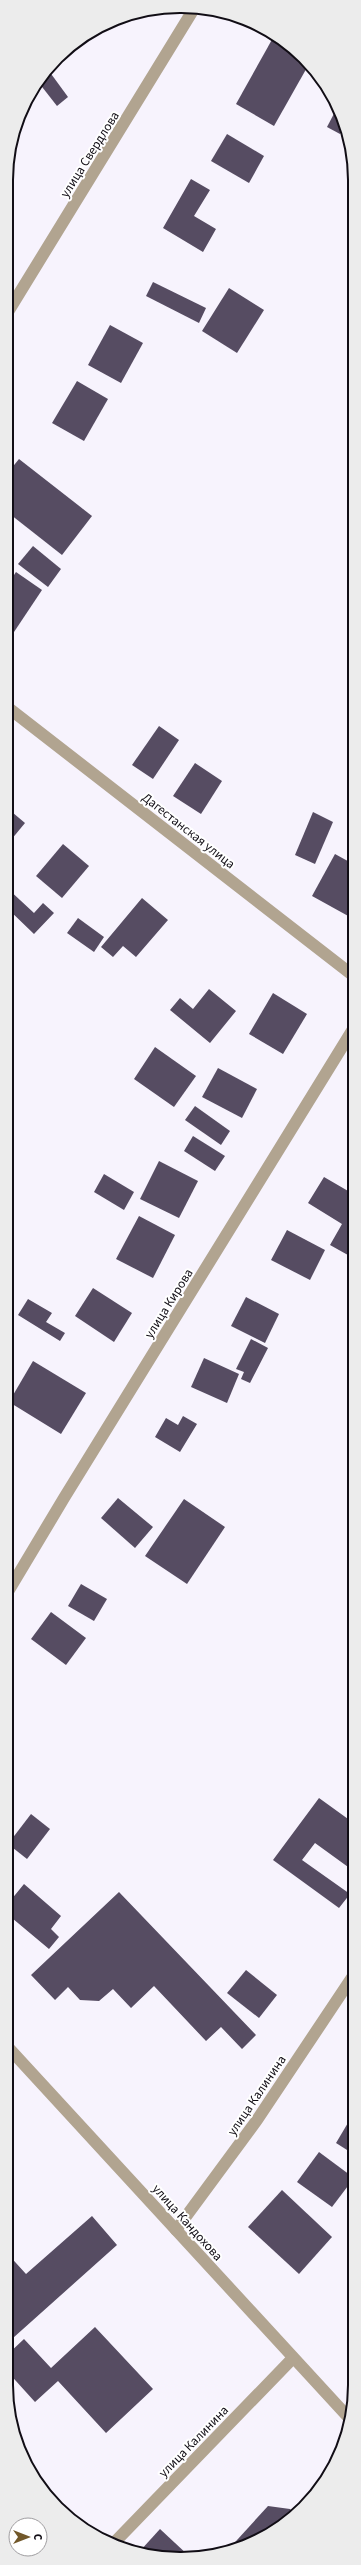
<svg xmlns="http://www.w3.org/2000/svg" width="361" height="2565" viewBox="0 0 361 2565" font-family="'Source Sans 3',sans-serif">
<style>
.building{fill:#564c62}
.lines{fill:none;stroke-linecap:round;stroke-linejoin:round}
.street{stroke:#b1a490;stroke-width:12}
.labels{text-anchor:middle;stroke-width:4;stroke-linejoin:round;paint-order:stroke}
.street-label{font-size:13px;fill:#110d15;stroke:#fff}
.rim{fill:none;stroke:#110d15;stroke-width:2}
</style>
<rect width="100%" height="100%" fill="#f7f3fd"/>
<g class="building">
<polygon points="274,36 304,57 309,64 274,126 236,104"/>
<polygon points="49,71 68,97 57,106 39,83"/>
<polygon points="338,106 343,127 340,134 327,127"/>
<polygon points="227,134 264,156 249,183 211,161"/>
<polygon points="191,179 210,190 194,216 216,229 203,252 163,228"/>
<polygon points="153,282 206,308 199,323 146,296"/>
<polygon points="229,288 264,310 237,353 202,331"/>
<polygon points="110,325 143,343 121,383 88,365"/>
<polygon points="77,381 108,399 84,441 52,423"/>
<polygon points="19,459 92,516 62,555 6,511 6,475"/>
<polygon points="33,546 61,569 48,587 18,564"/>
<polygon points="16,572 42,590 14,632 6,628 6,587"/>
<polygon points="159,726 179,740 153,779 132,765"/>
<polygon points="195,763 222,781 201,814 173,796"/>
<polygon points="6,807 25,823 6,846"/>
<polygon points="313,812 333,822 315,864 295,855"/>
<polygon points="63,844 89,866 62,898 36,876"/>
<polygon points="335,854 355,865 355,909 350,917 312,896"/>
<polygon points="6,887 34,913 43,903 54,913 34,934 6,907"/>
<polygon points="142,898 168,920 136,957 123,946 113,957 101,947"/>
<polygon points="78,918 104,937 94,952 67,933"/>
<polygon points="209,989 236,1011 210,1043 170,1010 180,998 193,1009"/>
<polygon points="273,993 307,1014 283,1054 249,1034"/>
<polygon points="155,1047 196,1076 174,1107 134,1079"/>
<polygon points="218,1068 257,1089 242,1118 202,1097"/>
<polygon points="195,1106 230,1131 221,1145 185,1120"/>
<polygon points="193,1136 225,1156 215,1171 184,1151"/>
<polygon points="159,1161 198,1181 179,1218 140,1199"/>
<polygon points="104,1174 134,1192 124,1210 94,1192"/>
<polygon points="324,1177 355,1195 355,1259 330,1245 342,1224 308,1203"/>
<polygon points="139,1216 175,1235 153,1278 116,1259"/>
<polygon points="287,1230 325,1250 310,1280 271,1260"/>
<polygon points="93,1288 132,1313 114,1342 75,1316"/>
<polygon points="246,1297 279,1314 265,1343 231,1326"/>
<polygon points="28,1299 52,1313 46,1322 65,1333 60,1341 18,1315"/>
<polygon points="251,1339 268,1348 250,1383 241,1379 244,1372 236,1369"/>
<polygon points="204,1358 239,1374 227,1403 191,1387"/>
<polygon points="33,1361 86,1393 61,1434 9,1402"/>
<polygon points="183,1416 197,1424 180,1452 155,1437 166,1418 178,1425"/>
<polygon points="118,1498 153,1527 135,1548 101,1518"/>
<polygon points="184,1499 225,1527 187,1584 145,1556"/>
<polygon points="81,1584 107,1599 94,1621 68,1606"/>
<polygon points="51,1612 86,1638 66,1665 31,1639"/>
<polygon points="319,1798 355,1824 355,1872 315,1843 302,1860 350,1894 339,1908 273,1860"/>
<polygon points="31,1814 50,1829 27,1859 8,1844"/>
<polygon points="24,1884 61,1916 51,1929 59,1937 49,1949 6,1913 6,1906"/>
<polygon points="119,1892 256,2035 242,2049 221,2027 206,2041 154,1986 131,2008 113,1989 99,2001 80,2000 68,1987 55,2000 31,1975"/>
<polygon points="246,1970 277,1995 259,2018 227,1993"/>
<polygon points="355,2111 355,2155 336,2143"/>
<polygon points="319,2152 354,2178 332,2207 297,2182"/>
<polygon points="282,2190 332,2237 299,2274 248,2227"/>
<polygon points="92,2216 117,2245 13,2338 6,2330 6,2252 26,2274"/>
<polygon points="95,2327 153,2389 106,2433 58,2381 35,2402 6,2370 6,2356 24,2339 51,2368"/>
<polygon points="268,2506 290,2509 296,2515 237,2550 227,2551"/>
<polygon points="160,2529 189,2556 169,2559 140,2551"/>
</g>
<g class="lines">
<g class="street">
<polyline points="6,315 195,7"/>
<polyline points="6,706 355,977"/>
<polyline points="6,1595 64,1498 355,1026"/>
<polyline points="6,2045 349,2418"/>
<polyline points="176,2230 257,2120 355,1973"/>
<polyline points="113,2544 293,2358"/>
</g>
</g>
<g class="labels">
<g class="street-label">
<text transform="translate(89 154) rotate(-58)" y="5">улица Свердлова</text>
<text transform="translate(189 830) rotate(38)" y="5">Дагестанская улица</text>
<text transform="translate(168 1303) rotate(-58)" y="5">улица Кирова</text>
<text transform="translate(256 2095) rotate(-56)" y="5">улица Калинина</text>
<text transform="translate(188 2222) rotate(48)" y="5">улица Кандохова</text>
<text transform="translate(193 2441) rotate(-46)" y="5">улица Калинина</text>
</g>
</g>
<path d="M0 0H361V2565H0ZM180 13H181A167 167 0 0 1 348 180V2385A167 167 0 0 1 181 2552H180A167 167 0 0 1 13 2385V180A167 167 0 0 1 180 13Z" fill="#ececec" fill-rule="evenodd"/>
<path class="rim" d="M180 13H181A167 167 0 0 1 348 180V2385A167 167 0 0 1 181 2552H180A167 167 0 0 1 13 2385V180A167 167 0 0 1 180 13Z"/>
<g transform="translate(28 2537) rotate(90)"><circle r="19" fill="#ffffff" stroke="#a09ea1"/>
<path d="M0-3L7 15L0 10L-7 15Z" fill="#72582a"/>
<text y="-6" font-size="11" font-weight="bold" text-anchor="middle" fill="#110d15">С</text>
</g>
</svg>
